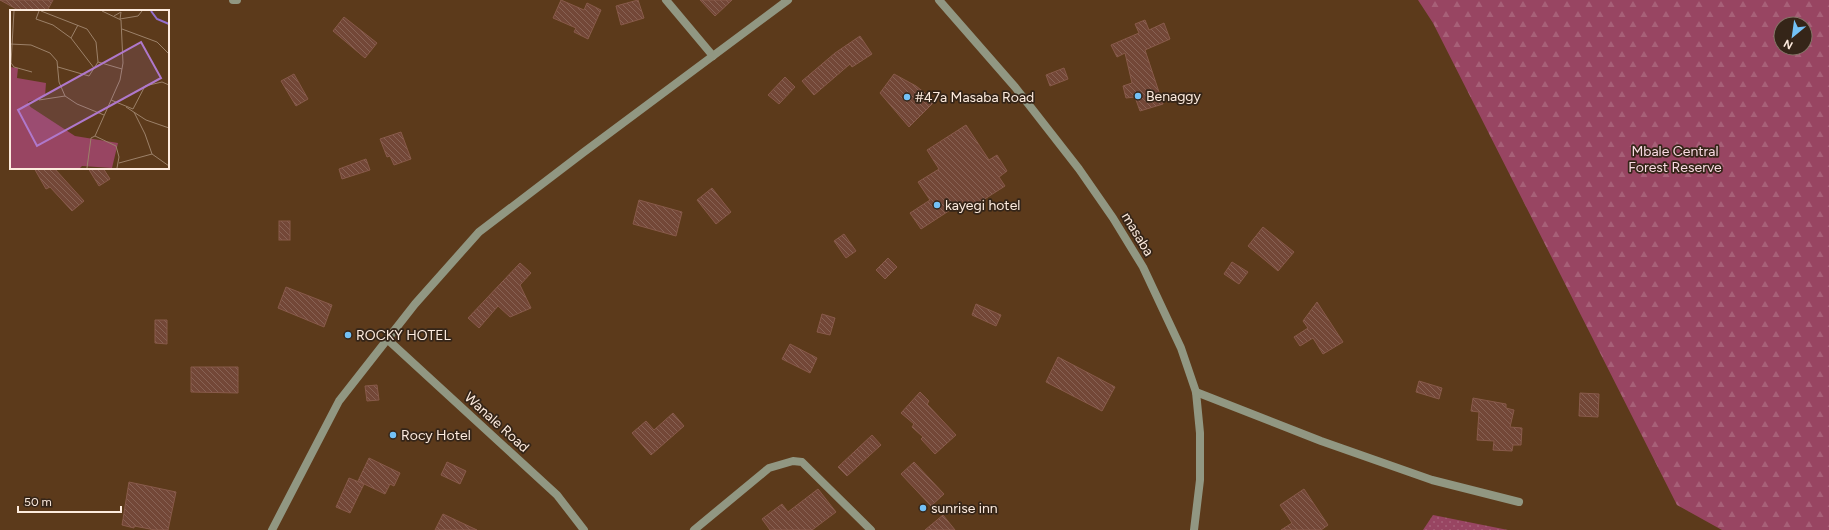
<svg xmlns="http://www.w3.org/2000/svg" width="1829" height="530" viewBox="0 0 1829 530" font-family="Figtree,sans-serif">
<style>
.grass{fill:url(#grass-dots)}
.forest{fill:url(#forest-firs);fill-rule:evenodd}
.building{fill:url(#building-back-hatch);stroke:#885a4a}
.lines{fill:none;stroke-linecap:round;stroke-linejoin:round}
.minor{stroke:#919782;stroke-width:8}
.tertiary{stroke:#919782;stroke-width:8}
.poi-dot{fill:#73c1f6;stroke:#352518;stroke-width:1.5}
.labels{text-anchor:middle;stroke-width:3.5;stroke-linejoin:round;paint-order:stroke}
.poi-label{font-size:14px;fill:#fdebde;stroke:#352518;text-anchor:start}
.park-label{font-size:14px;fill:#f8dae2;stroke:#352518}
.street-label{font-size:14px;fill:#fdebde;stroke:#352518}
.inset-river{fill:none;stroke:#9570cf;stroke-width:2}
.inset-road{fill:none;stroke:#9c8169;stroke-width:1}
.view{fill:#af78cb;fill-opacity:0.15;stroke:#af78cb;stroke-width:2}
.inset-edge{fill:none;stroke:#fdebde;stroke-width:2}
</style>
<defs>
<pattern id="grass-dots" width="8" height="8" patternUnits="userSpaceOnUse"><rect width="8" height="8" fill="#984562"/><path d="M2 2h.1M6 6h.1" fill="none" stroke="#a76078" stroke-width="1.8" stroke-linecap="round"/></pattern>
<pattern id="forest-firs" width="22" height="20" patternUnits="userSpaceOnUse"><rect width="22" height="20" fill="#984562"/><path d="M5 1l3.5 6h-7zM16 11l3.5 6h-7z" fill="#a76078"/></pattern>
<pattern id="building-back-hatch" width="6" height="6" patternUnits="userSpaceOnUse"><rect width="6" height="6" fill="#734737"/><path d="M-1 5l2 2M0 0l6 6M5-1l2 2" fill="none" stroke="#886254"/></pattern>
</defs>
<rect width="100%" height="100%" fill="#5c3a1b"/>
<polygon class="grass" points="1433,515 1508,530 1423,530"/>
<path class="forest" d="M1418,0h411v530h-107l-45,-25 -244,-482zM1781,24h24v24h-24z"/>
<g class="building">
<polygon points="0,0 53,0 47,11 20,11"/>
<polygon points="561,0 584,10 587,3 601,10 588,39 574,32 576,28 553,18"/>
<polygon points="638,0 644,18 621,25 616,6"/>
<polygon points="700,0 732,0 715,16"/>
<polygon points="344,17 377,43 365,58 333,31"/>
<polygon points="1145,20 1149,30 1164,23 1170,39 1145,50 1163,104 1140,111 1135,97 1126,98 1123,86 1132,83 1125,53 1117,57 1111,45 1139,33 1135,24"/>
<polygon points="860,36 872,54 852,67 850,64 814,95 802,81 835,53"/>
<polygon points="1064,68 1068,79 1050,86 1046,75"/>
<polygon points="294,74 308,99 296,106 281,81"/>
<polygon points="894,74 916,86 935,101 909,127 880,93"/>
<polygon points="785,77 795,87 779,104 768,95"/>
<polygon points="966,125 989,160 997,155 1007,171 999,177 1005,186 969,209 964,201 921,229 910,213 930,200 918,182 939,169 927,150"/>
<polygon points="401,132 411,159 394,165 390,156 387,157 380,139"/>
<polygon points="366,159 370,170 342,179 339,169"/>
<polygon points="34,168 54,168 84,201 72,211 50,187 46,189"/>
<polygon points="88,168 103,168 110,179 99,186"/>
<polygon points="712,188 731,212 716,224 697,200"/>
<polygon points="639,200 682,212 676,236 633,224"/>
<rect x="279" y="221" width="11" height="19"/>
<polygon points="1263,227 1294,252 1278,271 1248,246"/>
<polygon points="844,234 856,251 846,258 834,241"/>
<polygon points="888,258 897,267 885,279 876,270"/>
<polygon points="1232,262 1248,272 1239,284 1224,274"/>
<polygon points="520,263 531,273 520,285 531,308 510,317 498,306 479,328 468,318"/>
<polygon points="286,287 332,305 324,327 278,308"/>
<polygon points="1317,302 1343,342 1323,354 1313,338 1300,346 1294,337 1308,328 1303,321"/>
<polygon points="976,304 1001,315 996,326 972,315"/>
<polygon points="822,314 835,318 830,335 817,332"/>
<polygon points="155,320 167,320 167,344 155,343"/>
<polygon points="790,344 817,358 810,373 782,359"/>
<polygon points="1058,357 1115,387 1102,411 1046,382"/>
<polygon points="191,367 238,367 238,393 191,392"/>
<polygon points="1419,381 1442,388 1439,399 1416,392"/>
<polygon points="377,385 379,400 367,401 365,386"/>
<polygon points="920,392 929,401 927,404 956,435 935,454 921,439 923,437 912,427 914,424 901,413"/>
<polygon points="1580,393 1599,394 1598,417 1579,416"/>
<polygon points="1473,398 1506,404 1506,408 1514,410 1510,427 1522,428 1521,445 1513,445 1512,451 1493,450 1494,441 1477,440 1479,412 1471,411"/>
<polygon points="673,413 684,426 651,455 632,433 646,421 654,430"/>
<polygon points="872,435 881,445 847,476 838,467"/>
<polygon points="369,458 400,473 394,486 390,484 385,494 358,481"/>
<polygon points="447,462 466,471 460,484 441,475"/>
<polygon points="914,462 944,494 931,506 901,474"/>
<polygon points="349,478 364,484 350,513 336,507"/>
<polygon points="129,482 176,492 168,530 155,530 134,526 134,528 122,525"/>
<polygon points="818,489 836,512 812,530 770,530 762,519 782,504 788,512"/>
<polygon points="1304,489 1328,525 1321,530 1281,530 1292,523 1280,505"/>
<polygon points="443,514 477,530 435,530"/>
<polygon points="943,515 955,530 925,530"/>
</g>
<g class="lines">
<g class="minor">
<polyline points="233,0 237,0"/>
<polyline points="666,0 713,56"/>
<polyline points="387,339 557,495 584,530"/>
<polyline points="1196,392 1321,441 1432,480 1519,502"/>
<polyline points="694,530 769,468 793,461 802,462 871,530"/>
</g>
<g class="tertiary">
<polyline points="939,0 1015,87 1079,169 1113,218 1143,267 1181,348 1196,392 1200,433 1200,480 1194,530"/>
<polyline points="272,530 339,401 415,304 479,232 584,152 788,0"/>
</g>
</g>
<g class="poi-dot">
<circle cx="1138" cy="96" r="4"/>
<circle cx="907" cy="97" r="4"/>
<circle cx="937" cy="205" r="4"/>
<circle cx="348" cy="335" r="4"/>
<circle cx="393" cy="435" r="4"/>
<circle cx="923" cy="508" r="4"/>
</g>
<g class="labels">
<g class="poi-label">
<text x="1146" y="101">Benaggy</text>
<text x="915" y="102">#47a Masaba Road</text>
<text x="945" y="210">kayegi hotel</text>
<text x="356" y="340">ROCKY HOTEL</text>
<text x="401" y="440">Rocy Hotel</text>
<text x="931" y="513">sunrise inn</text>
</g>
<g class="park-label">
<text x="1675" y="156">Mbale Central<tspan x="1675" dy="16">Forest Reserve</tspan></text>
</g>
<g class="street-label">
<text transform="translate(1138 234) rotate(59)" y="5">masaba</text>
<text transform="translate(497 422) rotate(42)" y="5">Wanale Road</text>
</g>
</g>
<g transform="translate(10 10)">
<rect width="159" height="159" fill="#5c3a1b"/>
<path d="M0,57l8,1 -1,10 29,5 -1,13 -17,6 10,21 -28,-1z" fill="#984562"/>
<path d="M0,96h19l46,30 43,7 -6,25 -30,-2 -2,2h-70z" fill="#984562"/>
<path class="inset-river" d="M141,1l6,8 12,5"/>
<path class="inset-road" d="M4,1l-3,52 3,4 18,5M29,1l-3,8 17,6 18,13 23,30M31,1l46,18 9,13 2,20 24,7M92,1l19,9 2,43 -3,17 -25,56 21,10 3,11 -2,11M104,6l7,-4 -1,7M110,9l18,-3 4,-5M112,19l35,13 12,12M61,28l7,-13M0,34l21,1 19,8 7,8 2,21 6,14 12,8 27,11M48,57l31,9 9,-14M29,90l26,-4M101,90l22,9 12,-23 17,-4 7,3M116,97l20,13 23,8M124,102l11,22 7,20 17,12M109,153l33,-9M77,158l4,-30 4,-2"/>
<path class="view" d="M131,32l20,36 -124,68 -19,-36z"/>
<rect width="159" height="159" class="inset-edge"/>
</g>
<g transform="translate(1793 36) rotate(209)"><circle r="19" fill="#352518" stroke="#857467"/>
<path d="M0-3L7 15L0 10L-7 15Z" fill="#73c1f6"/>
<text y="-6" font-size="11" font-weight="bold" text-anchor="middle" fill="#fdebde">N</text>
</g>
<path d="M18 506v6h103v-6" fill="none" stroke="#fdebde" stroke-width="2"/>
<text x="24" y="506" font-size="12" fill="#fdebde" stroke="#352518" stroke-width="3" paint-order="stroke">50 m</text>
</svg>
